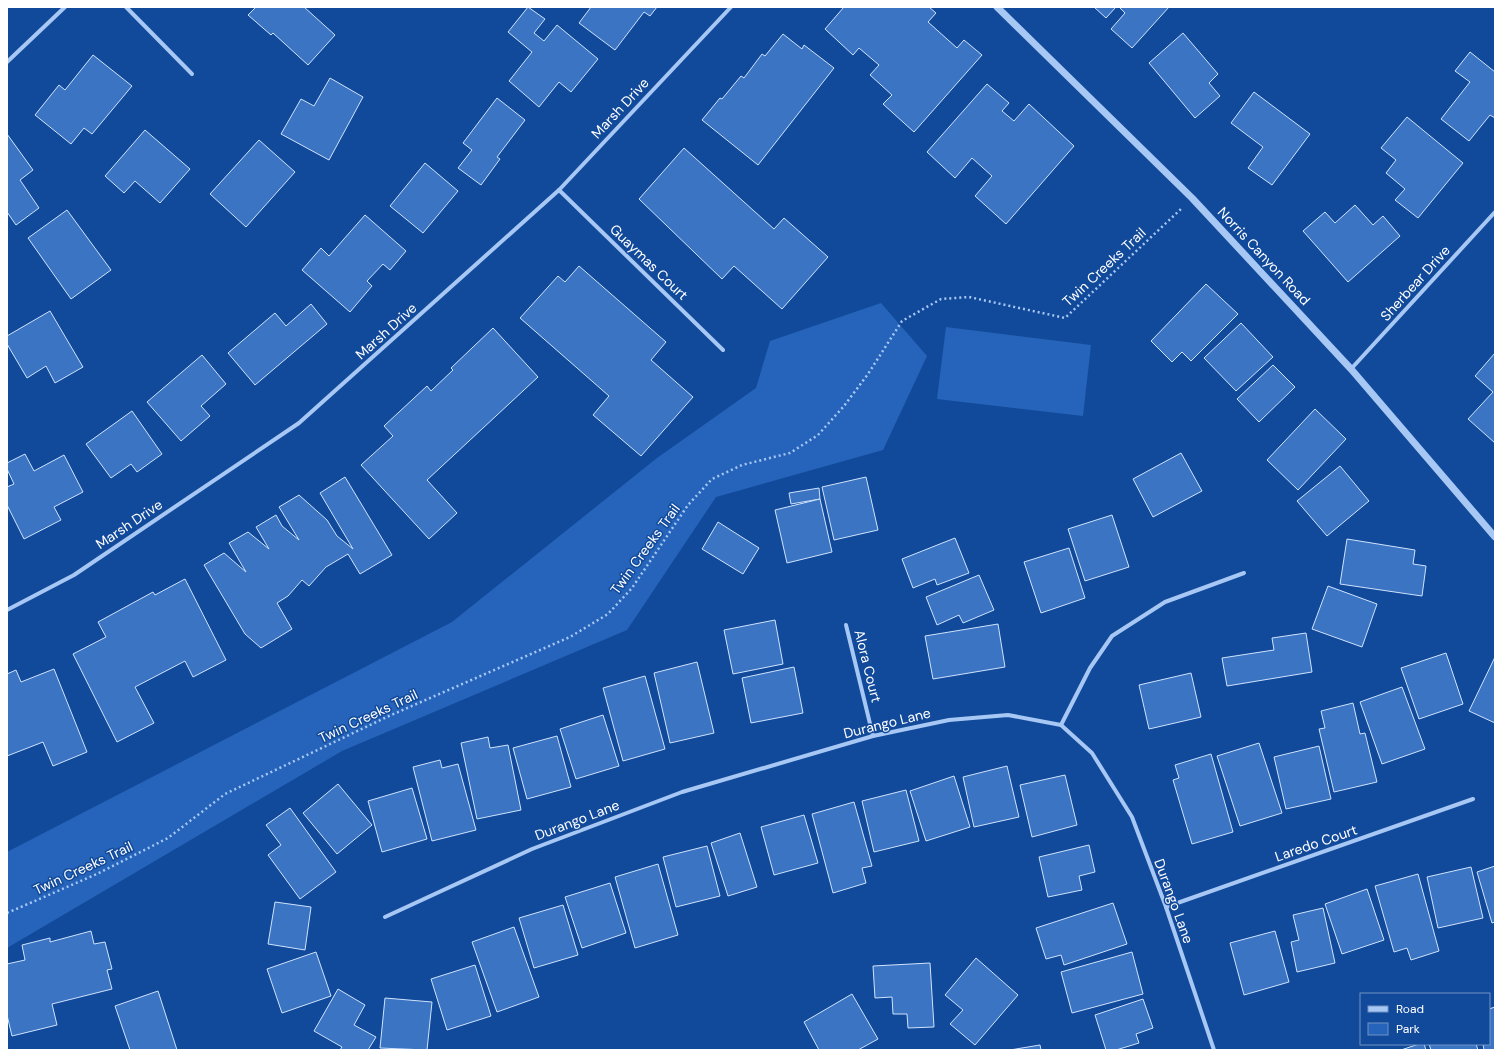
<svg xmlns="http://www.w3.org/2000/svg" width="1502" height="1057" viewBox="0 0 1502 1057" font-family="'DM Sans',sans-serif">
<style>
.green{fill:#2564ba}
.building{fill:#3b74c2;stroke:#cfe3fd}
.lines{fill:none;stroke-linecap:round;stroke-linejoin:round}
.path{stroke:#a7c7f4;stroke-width:2.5;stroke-dasharray:2 3;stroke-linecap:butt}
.minor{stroke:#a7c7f4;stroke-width:4}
.tertiary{stroke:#a7c7f4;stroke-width:7}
.labels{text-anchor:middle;stroke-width:3;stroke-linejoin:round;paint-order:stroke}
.street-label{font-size:14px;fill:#fff;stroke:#124a9b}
</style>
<rect width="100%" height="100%" fill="#124a9b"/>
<g class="green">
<polygon points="881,303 927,356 883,450 716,497 627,630 342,751 7,948 7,852 452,622 657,458 756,388 770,341"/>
<polygon points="946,327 1091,345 1083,416 937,399"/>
</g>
<g class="building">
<polygon points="256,7 304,7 335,35 308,65 273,33 271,35 248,15"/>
<polygon points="528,7 545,19 534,33 544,41 557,25 598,59 571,92 559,82 539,107 509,81 532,52 508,32"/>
<polygon points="591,7 657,7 650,16 644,12 615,50 579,23"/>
<polygon points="844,7 929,7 936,13 928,22 957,48 964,40 982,55 914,132 883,104 892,95 870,75 879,65 859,48 853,55 825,29"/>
<polygon points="1094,7 1116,7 1106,18"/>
<polygon points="1119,7 1169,7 1132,48 1111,29 1125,13"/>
<polygon points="1183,33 1218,74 1209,83 1220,96 1195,118 1149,63"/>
<polygon points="783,34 802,49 804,45 834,68 758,165 702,120 720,98 722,99 741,76 744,78 762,54 765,56"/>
<polygon points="1470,52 1495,72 1495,118 1490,115 1469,141 1441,119 1470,82 1455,71"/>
<polygon points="93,55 132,86 92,134 84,128 71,144 35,115 59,85 65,90"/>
<polygon points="330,78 363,97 329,160 281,134 301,99 314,106"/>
<polygon points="987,84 1009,103 1002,111 1014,121 1029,104 1074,146 1006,224 975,196 992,176 972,158 955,178 927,152"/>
<polygon points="1254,92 1310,134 1272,185 1248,168 1263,147 1231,123"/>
<polygon points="497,98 525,120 497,157 500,159 481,185 458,168 472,150 463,143"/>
<polygon points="1407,117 1463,163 1418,218 1395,200 1405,189 1386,173 1396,160 1381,148"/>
<polygon points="145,130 190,169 160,203 135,181 124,193 105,176"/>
<polygon points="7,134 33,170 20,180 39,208 16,225 7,212"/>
<polygon points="259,140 295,172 246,227 210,194"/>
<polygon points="684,148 774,229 784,218 828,257 782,309 734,266 722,279 639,199"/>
<polygon points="425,163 458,191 423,233 390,206"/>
<polygon points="1355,205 1373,225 1383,216 1400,236 1348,282 1303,231 1325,212 1335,223"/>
<polygon points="67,210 111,270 71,299 28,238"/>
<polygon points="365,215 406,251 390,270 383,264 367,281 372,286 350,312 302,270 321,248 329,256"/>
<polygon points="579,266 666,342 651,360 693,397 641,456 593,415 609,396 520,318 558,276 565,282"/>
<polygon points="1206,284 1238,314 1191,361 1182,352 1172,362 1151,341"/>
<polygon points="311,304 327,324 255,385 228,353 275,313 286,326"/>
<polygon points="50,311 83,367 55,383 46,366 27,378 7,344 7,336"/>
<polygon points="1241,323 1273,357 1236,391 1204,358"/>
<polygon points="493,328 538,377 427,480 457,513 429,539 361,465 393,436 384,426 427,386 431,391 453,370 451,368"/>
<polygon points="1495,353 1495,443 1468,419 1493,392 1475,376"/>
<polygon points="202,355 226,384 201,406 210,416 181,441 147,402"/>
<polygon points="1273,365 1295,387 1259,422 1237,399"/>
<polygon points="1315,409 1346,439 1298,490 1267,460"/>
<polygon points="132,411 162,454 137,472 131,464 111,478 86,444"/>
<polygon points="1181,453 1202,491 1153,517 1133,479"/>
<polygon points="25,454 34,471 64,455 83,492 54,507 61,520 24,539 7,505 7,487 14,484 7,469 7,463"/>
<polygon points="1340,466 1369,501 1327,536 1297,501"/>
<polygon points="345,477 392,555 360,574 348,554 326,567 309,586 302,580 288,596 277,603 292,629 261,648 245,634 204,565 224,553 246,572 229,543 248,532 269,549 256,527 276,515 282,526 299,540 279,507 299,495 327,520 337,536 353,549 320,493"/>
<polygon points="866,477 878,530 834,540 822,487"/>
<polygon points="819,488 820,499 791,504 789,493"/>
<polygon points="820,499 832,552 787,563 775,510"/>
<polygon points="1112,515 1129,567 1085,581 1068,529"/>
<polygon points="718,522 759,548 743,574 702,549"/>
<polygon points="955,538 969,573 937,585 935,579 913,588 902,559"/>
<polygon points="1347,539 1415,550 1413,564 1426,566 1422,596 1340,584"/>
<polygon points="1069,548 1085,598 1041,613 1024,562"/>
<polygon points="979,575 994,610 963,623 959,615 937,625 926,597"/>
<polygon points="185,579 226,660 193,677 185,661 135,687 154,723 117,742 73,654 106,637 98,622 153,592 155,595"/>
<polygon points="1328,586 1377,604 1362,647 1312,629"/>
<polygon points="775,620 783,664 733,674 724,630"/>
<polygon points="998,624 1005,667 933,679 925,636"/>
<polygon points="1306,633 1312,672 1227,686 1222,658 1274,650 1272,638"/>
<polygon points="1446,653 1463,704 1419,719 1401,668"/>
<polygon points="1495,657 1495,723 1469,711"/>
<polygon points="697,662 714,733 670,743 654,673"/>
<polygon points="794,667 803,713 751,723 742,678"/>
<polygon points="54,669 87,752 53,766 43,742 7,756 7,674 16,670 21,682"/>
<polygon points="1191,673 1201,717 1149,729 1139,685"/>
<polygon points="645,676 665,749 623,761 603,688"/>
<polygon points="1402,687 1425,749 1382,764 1360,702"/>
<polygon points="1353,703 1360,734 1365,733 1377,782 1334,792 1319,729 1325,728 1321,711"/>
<polygon points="603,715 619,766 576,779 560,729"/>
<polygon points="557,736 571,787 527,799 513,748"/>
<polygon points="488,737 490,748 508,745 521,810 477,819 461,743"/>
<polygon points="1259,743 1282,813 1240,826 1217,756"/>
<polygon points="1319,746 1331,799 1286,809 1274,757"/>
<polygon points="1211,754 1233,832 1192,844 1173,780 1179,778 1175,765"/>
<polygon points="440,760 442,768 458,764 476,830 432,841 413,767"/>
<polygon points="1007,766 1019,817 974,827 963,777"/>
<polygon points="1065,775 1077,825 1032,837 1020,785"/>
<polygon points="954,776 970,827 926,841 910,791"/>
<polygon points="338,784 372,825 337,854 303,813"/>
<polygon points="412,788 427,839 382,852 368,801"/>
<polygon points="906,790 919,841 874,852 862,801"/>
<polygon points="854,802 872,866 862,868 866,883 833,893 812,814"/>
<polygon points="290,808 336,872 300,899 268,855 281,845 266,825"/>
<polygon points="804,815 818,863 774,875 761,827"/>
<polygon points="740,833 757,887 728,896 711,843"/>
<polygon points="1089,845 1095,872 1079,876 1082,890 1048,897 1039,857"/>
<polygon points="707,846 720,896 676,907 663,857"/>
<polygon points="658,864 678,935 635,948 615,877"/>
<polygon points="1495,866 1495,922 1492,923 1477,872"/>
<polygon points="1471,867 1483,918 1438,928 1427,877"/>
<polygon points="1418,874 1439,951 1411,960 1407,948 1394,952 1375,886"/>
<polygon points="610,883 626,933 582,948 565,897"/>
<polygon points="1367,889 1384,940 1342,954 1325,904"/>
<polygon points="275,902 311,907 305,950 268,944"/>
<polygon points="1113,903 1127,944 1064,965 1061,955 1046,959 1036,928"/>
<polygon points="563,905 578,955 534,968 519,918"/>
<polygon points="1323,908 1335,963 1297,972 1291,942 1299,940 1293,915"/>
<polygon points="514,927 539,997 497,1012 472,942"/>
<polygon points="91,931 94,944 105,942 112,969 107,970 112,989 52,1004 57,1025 12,1036 7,1015 7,964 25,960 22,945 50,938 50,942"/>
<polygon points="1275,931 1289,982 1244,995 1230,943"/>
<polygon points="316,952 331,996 282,1013 267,969"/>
<polygon points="1132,952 1143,994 1072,1013 1061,972"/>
<polygon points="976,958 1018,995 975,1045 950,1024 963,1010 945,995"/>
<polygon points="930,963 934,1027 908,1028 907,1014 893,1014 892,997 875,998 873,966"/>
<polygon points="475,965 491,1016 447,1030 431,979"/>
<polygon points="338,989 365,1005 354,1025 376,1037 368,1050 340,1050 342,1047 314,1031"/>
<polygon points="158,991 177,1050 130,1050 115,1006"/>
<polygon points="852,994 878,1039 858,1050 819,1050 804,1022"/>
<polygon points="385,998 432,1002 427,1050 380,1048"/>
<polygon points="1143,999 1153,1028 1136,1034 1139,1043 1116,1050 1106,1050 1095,1015"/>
<polygon points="1495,1007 1495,1050 1484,1050 1483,1044 1489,1044 1489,1009"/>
<polygon points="1419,1044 1424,1044 1426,1050 1401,1050"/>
<polygon points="1429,1044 1476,1044 1478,1050 1431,1050"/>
<polygon points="1040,1045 1041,1050 1010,1050"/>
</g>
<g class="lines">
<polyline class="path" points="7,913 97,874 168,838 225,794 389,716 570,637 608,614 632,588 688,505 712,479 742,465 790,453 818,435 844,406 868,374 902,321 941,299 969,297 1065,318 1181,209"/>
<g class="minor">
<polyline points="126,7 192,74"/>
<polyline points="7,62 65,7"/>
<polyline points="559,190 723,350"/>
<polyline points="1351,369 1495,212"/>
<polyline points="7,610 74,575 299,423 559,190 731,7"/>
<polyline points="846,625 873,736"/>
<polyline points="1061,725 1090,668 1112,636 1165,602 1244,573"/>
<polyline points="1166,907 1473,799"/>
<polyline points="385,917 532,849 682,792 873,736 949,720 1008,715 1061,725 1092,753 1132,817 1166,907 1214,1050"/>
</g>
<polyline class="tertiary" points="997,7 1192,198 1351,369 1495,537"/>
</g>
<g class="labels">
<g class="street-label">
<text transform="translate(620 108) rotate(-47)" y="5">Marsh Drive</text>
<text transform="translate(1264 256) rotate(47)" y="5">Norris Canyon Road</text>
<text transform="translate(649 262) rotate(44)" y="5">Guaymas Court</text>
<text transform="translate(1104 267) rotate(-43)" y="5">Twin Creeks Trail</text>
<text transform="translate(1415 283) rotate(-48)" y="5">Sherbear Drive</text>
<text transform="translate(386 331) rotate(-42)" y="5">Marsh Drive</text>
<text transform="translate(129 524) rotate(-34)" y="5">Marsh Drive</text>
<text transform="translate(645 549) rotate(-54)" y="5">Twin Creeks Trail</text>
<text transform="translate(868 666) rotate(76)" y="5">Alora Court</text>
<text transform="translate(368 716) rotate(-25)" y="5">Twin Creeks Trail</text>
<text transform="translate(887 723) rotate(-14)" y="5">Durango Lane</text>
<text transform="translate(577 820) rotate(-21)" y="5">Durango Lane</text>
<text transform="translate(1316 843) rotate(-19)" y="5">Laredo Court</text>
<text transform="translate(83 868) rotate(-25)" y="5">Twin Creeks Trail</text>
<text transform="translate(1174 901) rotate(70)" y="5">Durango Lane</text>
</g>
</g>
<rect width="1502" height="1057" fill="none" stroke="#ffffff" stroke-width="16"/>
<rect x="1360" y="993" width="130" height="52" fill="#124a9b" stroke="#7192c3"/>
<rect x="1368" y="1006" width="20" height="6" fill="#a7c7f4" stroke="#7192c3"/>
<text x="1396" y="1013" font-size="12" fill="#ffffff">Road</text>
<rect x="1368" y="1023" width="20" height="12" fill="#2564ba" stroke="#7192c3"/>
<text x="1396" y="1033" font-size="12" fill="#ffffff">Park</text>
</svg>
